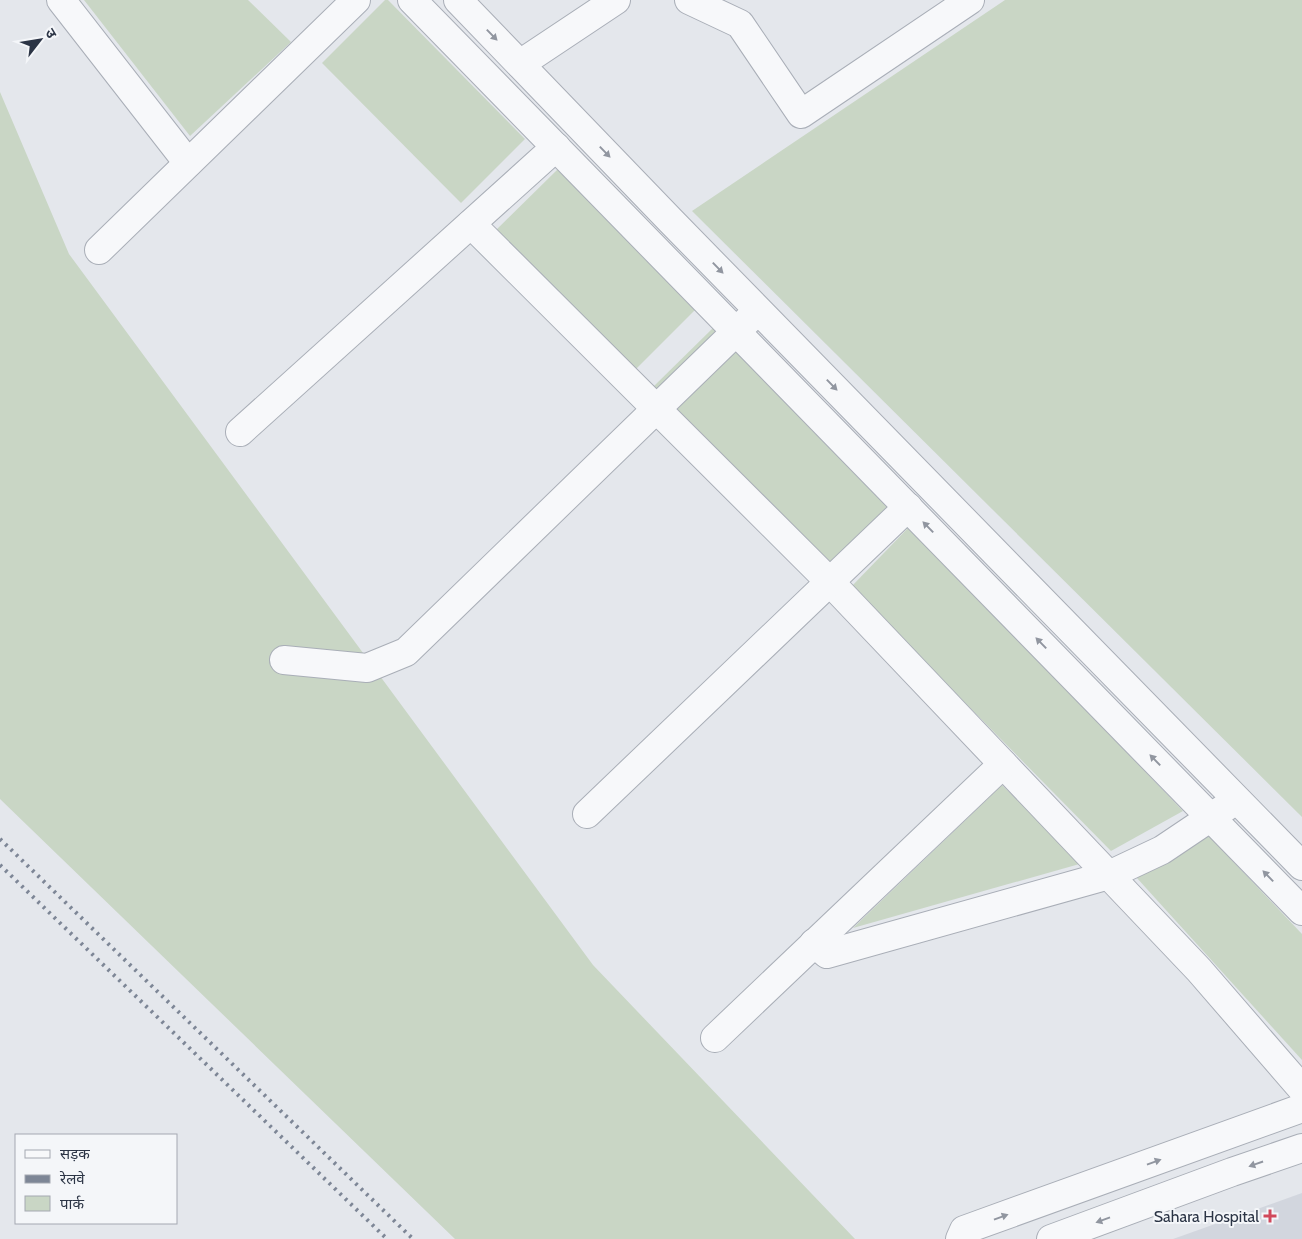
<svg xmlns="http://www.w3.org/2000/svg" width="1302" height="1239" viewBox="0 0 1302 1239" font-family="Cabin,'Noto Sans Devanagari',sans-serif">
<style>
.built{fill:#d2d6de}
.green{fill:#c9d6c5}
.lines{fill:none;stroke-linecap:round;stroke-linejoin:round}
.minor-casing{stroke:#a9aeb7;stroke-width:30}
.minor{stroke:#f7f8fa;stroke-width:28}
.rail{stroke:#7d8696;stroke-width:4;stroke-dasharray:2.5 5;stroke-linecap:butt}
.oneway{fill:#9196a0}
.poi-dot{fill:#d1495b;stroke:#f4f6f9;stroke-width:2}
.labels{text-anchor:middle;stroke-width:4;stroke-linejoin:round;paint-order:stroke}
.poi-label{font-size:16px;fill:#2b3445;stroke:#f4f6f9;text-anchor:end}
</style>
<rect width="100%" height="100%" fill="#e4e7ec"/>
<polygon class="built" points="1302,1193 1302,1239 1173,1239"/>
<g class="green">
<polygon points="84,0 248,0 291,42 190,136"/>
<polygon points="385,0 388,0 525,139 461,203 322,63"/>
<polygon points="1005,0 1302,0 1302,817 692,211"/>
<polygon points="0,92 69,254 593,965 855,1239 455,1239 0,799"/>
<polygon points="558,169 696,309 635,370 493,233"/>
<polygon points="713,328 890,507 830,567 653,387"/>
<polygon points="910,526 1183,811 1111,851 851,587"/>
<polygon points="1002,785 1083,863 853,928"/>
<polygon points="1209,836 1302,934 1302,1060 1136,877"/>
</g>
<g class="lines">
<g class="minor-casing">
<g id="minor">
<polyline points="61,0 188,163"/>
<polyline points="412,0 1302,911"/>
<polyline points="458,0 671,221 1302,866"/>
<polyline points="689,0 740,24 801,114 970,0"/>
<polyline points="520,64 616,0"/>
<polyline points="471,224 830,582 1199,970 1302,1089"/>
<polyline points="99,250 356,0"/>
<polyline points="240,432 556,147"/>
<polyline points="284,660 367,668 406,652 749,319"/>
<polyline points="587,814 908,507"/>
<polyline points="814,943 827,954 1109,875 1162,850 1226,807"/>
<polyline points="715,1038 1003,764"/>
<polyline points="960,1239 964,1230 1302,1108"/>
<polyline points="1051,1239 1232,1172 1302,1148"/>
</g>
</g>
<use href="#minor" class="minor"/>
<g class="rail">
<polyline points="0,839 413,1239"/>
<polyline points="0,865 387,1239"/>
</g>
</g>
<defs><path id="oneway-solid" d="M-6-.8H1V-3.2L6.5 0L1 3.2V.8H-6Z" transform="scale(1.25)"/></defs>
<g class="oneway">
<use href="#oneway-solid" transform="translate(492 35) rotate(46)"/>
<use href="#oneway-solid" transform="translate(605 152) rotate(46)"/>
<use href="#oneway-solid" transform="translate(718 268) rotate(46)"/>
<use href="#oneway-solid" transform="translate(832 385) rotate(46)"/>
<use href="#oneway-solid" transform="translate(928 527) rotate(-134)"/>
<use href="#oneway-solid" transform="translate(1041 643) rotate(-134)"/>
<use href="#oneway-solid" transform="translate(1155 760) rotate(-134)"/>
<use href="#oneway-solid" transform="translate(1268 876) rotate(-134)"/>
<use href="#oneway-solid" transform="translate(1154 1162) rotate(-20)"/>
<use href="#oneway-solid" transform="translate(1256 1164) rotate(161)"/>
<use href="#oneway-solid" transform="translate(1001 1217) rotate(-20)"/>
<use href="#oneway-solid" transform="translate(1103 1220) rotate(160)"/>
</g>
<path class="poi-dot" d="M1267.5 1208.5h5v5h5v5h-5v5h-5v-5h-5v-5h5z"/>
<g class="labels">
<g class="poi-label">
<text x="1259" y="1222">Sahara Hospital</text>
</g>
</g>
<rect x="15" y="1134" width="162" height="90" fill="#f4f6f9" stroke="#a4a8b1"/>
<rect x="25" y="1150" width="25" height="8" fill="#f7f8fa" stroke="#a4a8b1"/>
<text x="60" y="1159" font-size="15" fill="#2b3445">सड़क</text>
<rect x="25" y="1175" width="25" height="8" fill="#7d8696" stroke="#a4a8b1"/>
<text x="60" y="1184" font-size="15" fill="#2b3445">रेलवे</text>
<rect x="25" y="1196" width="25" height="15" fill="#c9d6c5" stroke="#a4a8b1"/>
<text x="60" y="1209" font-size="15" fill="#2b3445">पार्क</text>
<g transform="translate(40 40) rotate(59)" stroke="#f4f6f9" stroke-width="4" paint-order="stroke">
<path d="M0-4L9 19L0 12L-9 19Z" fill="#2b3445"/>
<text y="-8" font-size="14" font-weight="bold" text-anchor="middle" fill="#2b3445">उ</text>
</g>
</svg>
